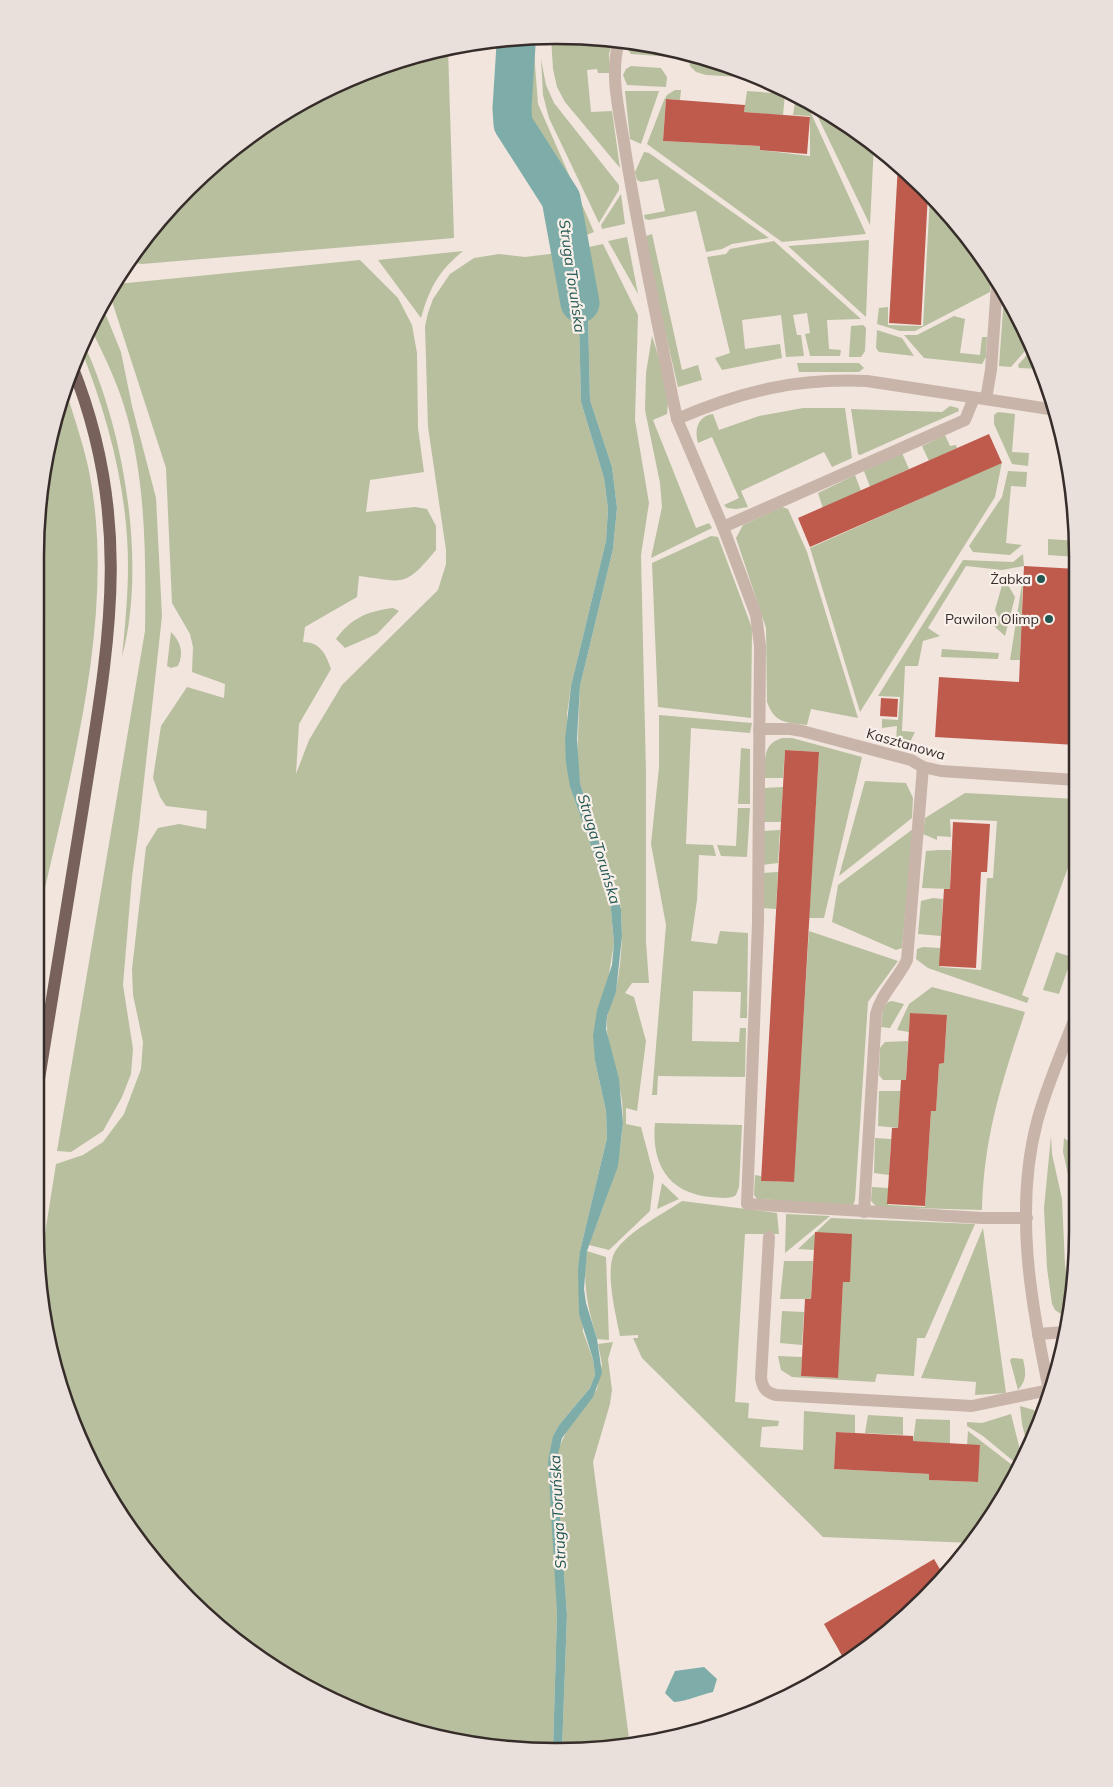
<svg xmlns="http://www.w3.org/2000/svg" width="1113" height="1787" viewBox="0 0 1113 1787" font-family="Mulish,sans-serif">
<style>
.green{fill:#b8bf9e}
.water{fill:#7eada9}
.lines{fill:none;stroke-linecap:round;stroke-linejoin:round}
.river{stroke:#7eada9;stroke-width:39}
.building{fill:#bf5b4d}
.minor{stroke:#c9b4aa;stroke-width:12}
.major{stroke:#78615b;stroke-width:12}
.poi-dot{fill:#215653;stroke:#f9f0ea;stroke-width:2}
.labels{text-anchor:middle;stroke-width:4.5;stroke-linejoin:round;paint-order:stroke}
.poi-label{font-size:14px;fill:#362c29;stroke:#f9f0ea;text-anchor:end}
.street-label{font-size:14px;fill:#362c29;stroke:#f9f0ea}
.water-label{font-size:15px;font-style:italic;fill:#215653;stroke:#f9f0ea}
.rim{fill:none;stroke:#362c29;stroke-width:2.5}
</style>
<rect width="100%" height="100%" fill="#f1e5de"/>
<g class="green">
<polygon points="591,36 613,40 609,54 610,73 598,73 597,69 587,70 591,112 612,111 620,168 565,102 557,87 553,69 551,37"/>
<polygon points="518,38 533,38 538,104 594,232 579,238 565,192 522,135 517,111 520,62"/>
<polygon points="628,42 679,51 673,57 631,54 627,48"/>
<polygon points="448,49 454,238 142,264 130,262 143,239 213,164 296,105 389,63"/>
<polygon points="688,52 692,53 757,78 706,75 696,72 690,66"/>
<polygon points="541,59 546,85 554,103 619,185 619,190 599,223 549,118 543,95"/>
<polygon points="631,66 661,68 667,77 666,87 627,85 623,75 626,69"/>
<polygon points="675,90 681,90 680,100 666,99 663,141 760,146 760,150 810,156 810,116 793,115 796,94 805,100 866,234 782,242 647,144 664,100 667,95"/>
<polygon points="625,91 659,91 641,144 630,139"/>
<polygon points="747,91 785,94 783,115 744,112"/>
<polygon points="814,106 874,143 870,225 815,111"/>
<polygon points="644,152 649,153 769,238 732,244 722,249 706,252 696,211 649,220 645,219 644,215 665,211 658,179 641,182 637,180 635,172"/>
<polygon points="621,194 625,224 602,229 601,225"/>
<polygon points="930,195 949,213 991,277 990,292 915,331 900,331 877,324 879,308 888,307 888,325 923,326"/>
<polygon points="652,234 682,370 698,365 702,380 678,387 643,237"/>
<polygon points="627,237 638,294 608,241"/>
<polygon points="869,240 866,317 788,246"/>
<polygon points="774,241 861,319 827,320 829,349 841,350 840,356 810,356 805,334 810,333 807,313 793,315 797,335 801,335 804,356 786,357 781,315 742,320 745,349 780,344 782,358 722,370 715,358 730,353 707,257 726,254 730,249"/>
<path d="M603,244l35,71 -3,105 14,83 -8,52 5,218v169l3,41h-17l-7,10 9,4 12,44 -9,70 -11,-3v16l15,3 13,49 -4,35 -41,39 -20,-5c17,-47 38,-92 33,-144 -3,-27 -17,-54 -15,-82 0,-10 7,-19 9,-29 6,-30 8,-64 3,-95l-39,-112 -3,-21 3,-76 33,-137 4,-41 -5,-41 -22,-67 -2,-86 -13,-64z"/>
<path d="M463,251c-25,21 -33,36 -42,67l-43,-58z"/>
<path d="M566,252l13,69 2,81 23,76 4,31 -2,32 -35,145 -4,28 3,73 40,112 4,44 -19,118 11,50 1,27 -27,113 3,81 10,27 2,16 -5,13 -31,37 -6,11 4,177 -4,137 -30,1 -134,-27 -93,-42 -57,-38 -51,-45 -65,-79 -60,-122 -23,-99v-34l16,-101 27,-9 20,-13 21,-28 17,-45 2,-27 -10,-47 -1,-26 14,-122 12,-19 21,-4 27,5 1,-18 -41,-5 -6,-9 -7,-19 8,-52 26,-39 37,11 1,-14 -33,-12 1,-25 -3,-13 -18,-31 -6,-135 -56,-173 7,-11 243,-24 38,38 14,27 5,28 1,75 6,44 -54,8 -4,32 49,-5 12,2 9,17v24c-32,38 -31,32 -77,26l-2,21 -52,30 -2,15c17,0 23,12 28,27l-32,55 -3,50 13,-34 33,-55 96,-95 8,-26v-14l-18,-123 -3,-101 3,-13 5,-14 17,-25 24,-16 25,-4 26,3z"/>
<polygon points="1004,296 1024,326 1031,344 1011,367 999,366"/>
<path d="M103,308l18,44 11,54 24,92 6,118 -23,210 -7,51 -9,108 10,64 -2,25 -9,23 -19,34 -32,21 -14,-1 88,-520c1,-71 1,-146 -18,-215 -8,-30 -22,-59 -36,-87z"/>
<polygon points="954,316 965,319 960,353 980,355 982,337 987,337 986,357 982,364 924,358 904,335 917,335"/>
<polygon points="851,326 863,325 866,328 865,351 861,357 849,357"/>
<polygon points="877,330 902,338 914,356 879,352 876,348"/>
<polygon points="652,336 669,390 667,414 653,420 696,528 709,523 712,528 651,558 662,507 660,483 645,410 646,373"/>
<path d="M83,342c41,86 64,222 39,315 3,-30 6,-61 6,-91 0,-75 -20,-150 -48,-219z"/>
<polygon points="1033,348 1040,369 1019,368 1018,365"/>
<polygon points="797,363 859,363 864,368 859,372 799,372"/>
<path d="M66,391c9,30 20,60 25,91 24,140 -22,296 -52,433v-426z"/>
<polygon points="950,406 958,408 959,411 860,455 858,454 851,409 942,412"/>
<path d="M803,408h42l7,50 -20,9 -8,-15 -83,39 7,16 -12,2 -9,-1 -3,-3 15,-7 -27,-61 -14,6c-4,-14 0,-27 15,-29l6,16 40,-14z"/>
<polygon points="998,412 1015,414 1012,452 1029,453 1028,466 1012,464 994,424 994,415"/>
<polygon points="945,435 950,446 956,445 957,448 929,461 922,446"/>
<polygon points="902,453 909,469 870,487 864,471"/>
<polygon points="1002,462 995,497 860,712 810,548"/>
<polygon points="1008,471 1027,472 1026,487 1011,486 1006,543 1022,545 1010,555 973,552 969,546 1002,497"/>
<polygon points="855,475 861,491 823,508 818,493"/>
<path d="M782,507l6,2 19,43 51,166 -47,-9 -4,16c-21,-3 -32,-1 -40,-23l-1,-74 -30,-90 7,-13z"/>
<polygon points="711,536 718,537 752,628 751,718 658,707 652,563"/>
<polygon points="1048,539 1077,541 1077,557 1048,555"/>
<polygon points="1023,554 1024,566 1002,570 966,566 928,628 940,636 923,641 918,666 905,666 902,731 915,732 910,742 896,743 897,726 882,728 882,719 898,720 900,697 878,696 963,560 1013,562"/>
<polygon points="1023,577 1020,660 1010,660"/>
<polygon points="1004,578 1015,597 1005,636 994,626 998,623 999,618 995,610"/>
<path d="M393,608l6,3 -22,23 -32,14 -9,-9c15,-21 32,-28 57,-31z"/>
<path d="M171,632c10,10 13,21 7,34l-7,2 -4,-2z"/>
<polygon points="942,649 999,653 998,659 941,657"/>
<polygon points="659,715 752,723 750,733 691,728 686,844 713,845 716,856 699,855 697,900 691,941 717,944 720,931 748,933 747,1018 740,1018 741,992 693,991 692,1041 739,1042 740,1028 746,1028 745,1077 658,1076 657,1095 652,1095 666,925 651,844 659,767"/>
<path d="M782,738h10l70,19 -38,161h-15l10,-166 -34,-2 -2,28h-18c0,-17 -3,-34 17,-40z"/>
<polygon points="741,748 750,749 750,804 738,804"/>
<polygon points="865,781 906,783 913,798 912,818 839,876"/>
<polygon points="783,787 781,822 763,822 764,788"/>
<polygon points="965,793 1076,799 1075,848 1022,995 1029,998 1027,1003 928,968 916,959 917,949 923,947 941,948 940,967 981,970 987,878 993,878 997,821 950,819 951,837 937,836 937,840 923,834 925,818"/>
<polygon points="738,808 750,808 747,857 721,856 717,845 736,846"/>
<polygon points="913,829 902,948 896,950 832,922 838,885"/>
<polygon points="780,830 778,863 762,865 763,831"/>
<polygon points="939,850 951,850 950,889 922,888 926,851"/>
<polygon points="778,872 776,909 761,908 762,873"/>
<polygon points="933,898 943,899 941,936 918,934 921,901"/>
<polygon points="809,931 898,961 868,1002 855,1200 853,1205 757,1199 754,1195 755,1175 761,1176 761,1181 793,1182"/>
<polygon points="1056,952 1072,957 1059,994 1043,990"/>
<path d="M932,987l93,25c-23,70 -41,123 -43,198l-105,-3 -6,-6 1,-14 16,1v17l37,2 6,-96h5l3,-47 5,-1 3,-47 -37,-3 -1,19 -12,-2 12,-26z"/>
<polygon points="892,1001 904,1004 890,1028 881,1027 883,1009 888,1002"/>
<polygon points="908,1041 906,1080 883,1080 879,1075 880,1048 885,1042"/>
<polygon points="879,1091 901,1091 898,1128 878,1126"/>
<path d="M655,1123l87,2 -3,62 -3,8c-7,5 -17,2 -26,2 -42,-4 -59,-34 -55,-74z"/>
<polygon points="1051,1136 1052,1154 1062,1199 1065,1265 1072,1306 1068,1319 1055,1310 1052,1304 1047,1268 1044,1208"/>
<polygon points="875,1138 891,1139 889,1175 874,1173"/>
<polygon points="1064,1138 1071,1143 1073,1148 1074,1202 1063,1152"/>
<polygon points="662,1183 679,1199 657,1209"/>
<path d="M682,1201l95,12 2,21h-34l-10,168 14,1 -1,15 31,3 -1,5 -16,1 -2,20 43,3 1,-39 51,4v18l-19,-1 -2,37 95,5 1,6 47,2 3,-36 -13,-1 1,-14 48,37 -43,75 -150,-6 -181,-179 -9,-20h5v-3l-18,1c-4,-21 -14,-59 -7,-80 8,-21 50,-42 69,-55z"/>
<polygon points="786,1214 830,1216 785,1253"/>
<polygon points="831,1218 975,1224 925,1338 917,1338 914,1376 877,1374 875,1382 792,1377 781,1370 778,1356 802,1357 801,1376 837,1378 843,1282 850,1282 817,1234 814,1250 798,1249"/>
<polygon points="983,1228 1006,1393 975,1395 976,1382 921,1378"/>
<path d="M587,1251l19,6 3,83 -12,-1c-9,-30 -15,-56 -10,-88z"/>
<polygon points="784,1261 813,1261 811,1299 780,1299"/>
<polygon points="782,1311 804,1312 802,1345 780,1343"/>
<polygon points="613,1342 608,1359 612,1390 610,1404 593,1462 630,1746 562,1750 567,1615 556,1462 558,1450 568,1428 597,1389 602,1364 598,1344"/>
<path d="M1012,1358l11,1c3,13 4,21 -5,31l-8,-30z"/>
<polygon points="1020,1406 1034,1410 1040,1425 1028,1448 1022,1424"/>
<polygon points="1011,1414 1022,1458 1018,1465 983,1436 967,1426 967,1422 982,1423"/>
<polygon points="868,1415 903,1417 903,1435 865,1433"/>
<polygon points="916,1419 950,1420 950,1444 913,1441"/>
</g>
<g class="water">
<polygon points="575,250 588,314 590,400 612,467 617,508 613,549 580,686 577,739 580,783 621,909 622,936 616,992 607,1016 606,1029 619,1079 623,1123 618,1166 587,1251 584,1289 586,1303 597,1339 602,1373 593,1397 562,1438 556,1462 567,1615 562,1750 553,1750 557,1613 548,1461 553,1436 559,1425 590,1388 595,1375 593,1359 579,1314 578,1270 580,1251 607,1138 606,1111 595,1061 593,1036 597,1010 612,965 614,943 610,899 570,787 566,763 565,740 571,686 606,541 608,509 604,478 581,402 579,321 566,252"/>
<path d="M704,1667l13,12 -4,13c-14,3 -25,9 -39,10l-9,-9 10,-22z"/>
</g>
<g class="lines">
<polyline class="river" points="513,39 516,45 512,108 513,124 561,199 580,303"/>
</g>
<g class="building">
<polygon points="666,99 745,105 744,112 810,117 807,154 760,150 760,146 663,141"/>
<polygon points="898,165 928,193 921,325 889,323"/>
<polygon points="989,434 1002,463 810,547 798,518"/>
<polygon points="1024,566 1077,569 1076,745 935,737 939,677 1019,682"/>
<polygon points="881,698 898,699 897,717 880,716"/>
<polygon points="785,750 819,752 794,1182 761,1181"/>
<polygon points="953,822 990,824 987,872 981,872 976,968 939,966 944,889 950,889"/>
<polygon points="910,1013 947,1015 944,1063 939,1064 936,1111 931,1111 925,1206 887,1204 892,1128 898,1128 901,1080 906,1080"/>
<polygon points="815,1232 852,1234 850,1282 843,1282 838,1378 801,1376 805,1299 811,1299"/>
<polygon points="836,1432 913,1436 913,1441 980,1445 978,1482 929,1480 929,1474 834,1469"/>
<polygon points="934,1559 944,1576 901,1622 855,1657 845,1661 824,1624"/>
</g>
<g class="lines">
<g class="minor">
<path d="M619,41c-10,35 1,73 6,108 13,83 31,164 47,246l5,24 46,108 242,-107 9,-22"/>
<polyline points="986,399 991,370 997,285"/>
<path d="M677,419c65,-28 119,-41 190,-38l189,29"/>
<polyline points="723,527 756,615 760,646 758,923 747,1204 982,1218 1027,1218"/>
<polyline points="759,729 791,729 802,731 911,760 923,767 941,771 1076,780"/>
<path d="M864,1212l12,-198c5,-20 22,-35 31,-54l16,-193"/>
<path d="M769,1237l-8,141c2,11 5,14 15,17l196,11 77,-16c-18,-86 -35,-181 -12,-268 9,-35 25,-70 38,-104"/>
<polyline points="1038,1334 1065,1332"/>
</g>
<path class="major" d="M39,1079c15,-90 29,-181 44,-272 25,-159 52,-285 -11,-441"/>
</g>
<g class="poi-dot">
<circle cx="1041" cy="579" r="5"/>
<circle cx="1049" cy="619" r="5"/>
</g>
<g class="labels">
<g class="poi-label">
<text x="1031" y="584">Żabka</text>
<text x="1039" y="624">Pawilon Olimp</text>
</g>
<g class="street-label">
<text transform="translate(906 744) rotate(16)" y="5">Kasztanowa</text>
</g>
<g class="water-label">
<text transform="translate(572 276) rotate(82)" y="5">Struga Toruńska</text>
<text transform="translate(599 849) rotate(73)" y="5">Struga Toruńska</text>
<text transform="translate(558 1512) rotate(-93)" y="5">Struga Toruńska</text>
</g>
</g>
<path d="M0 0H1113V1787H0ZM556 44H557A512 512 0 0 1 1069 556V1231A512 512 0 0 1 557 1743H556A512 512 0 0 1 44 1231V556A512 512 0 0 1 556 44Z" fill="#e9e0db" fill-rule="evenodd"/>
<path class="rim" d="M556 44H557A512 512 0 0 1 1069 556V1231A512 512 0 0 1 557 1743H556A512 512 0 0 1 44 1231V556A512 512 0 0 1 556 44Z"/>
</svg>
